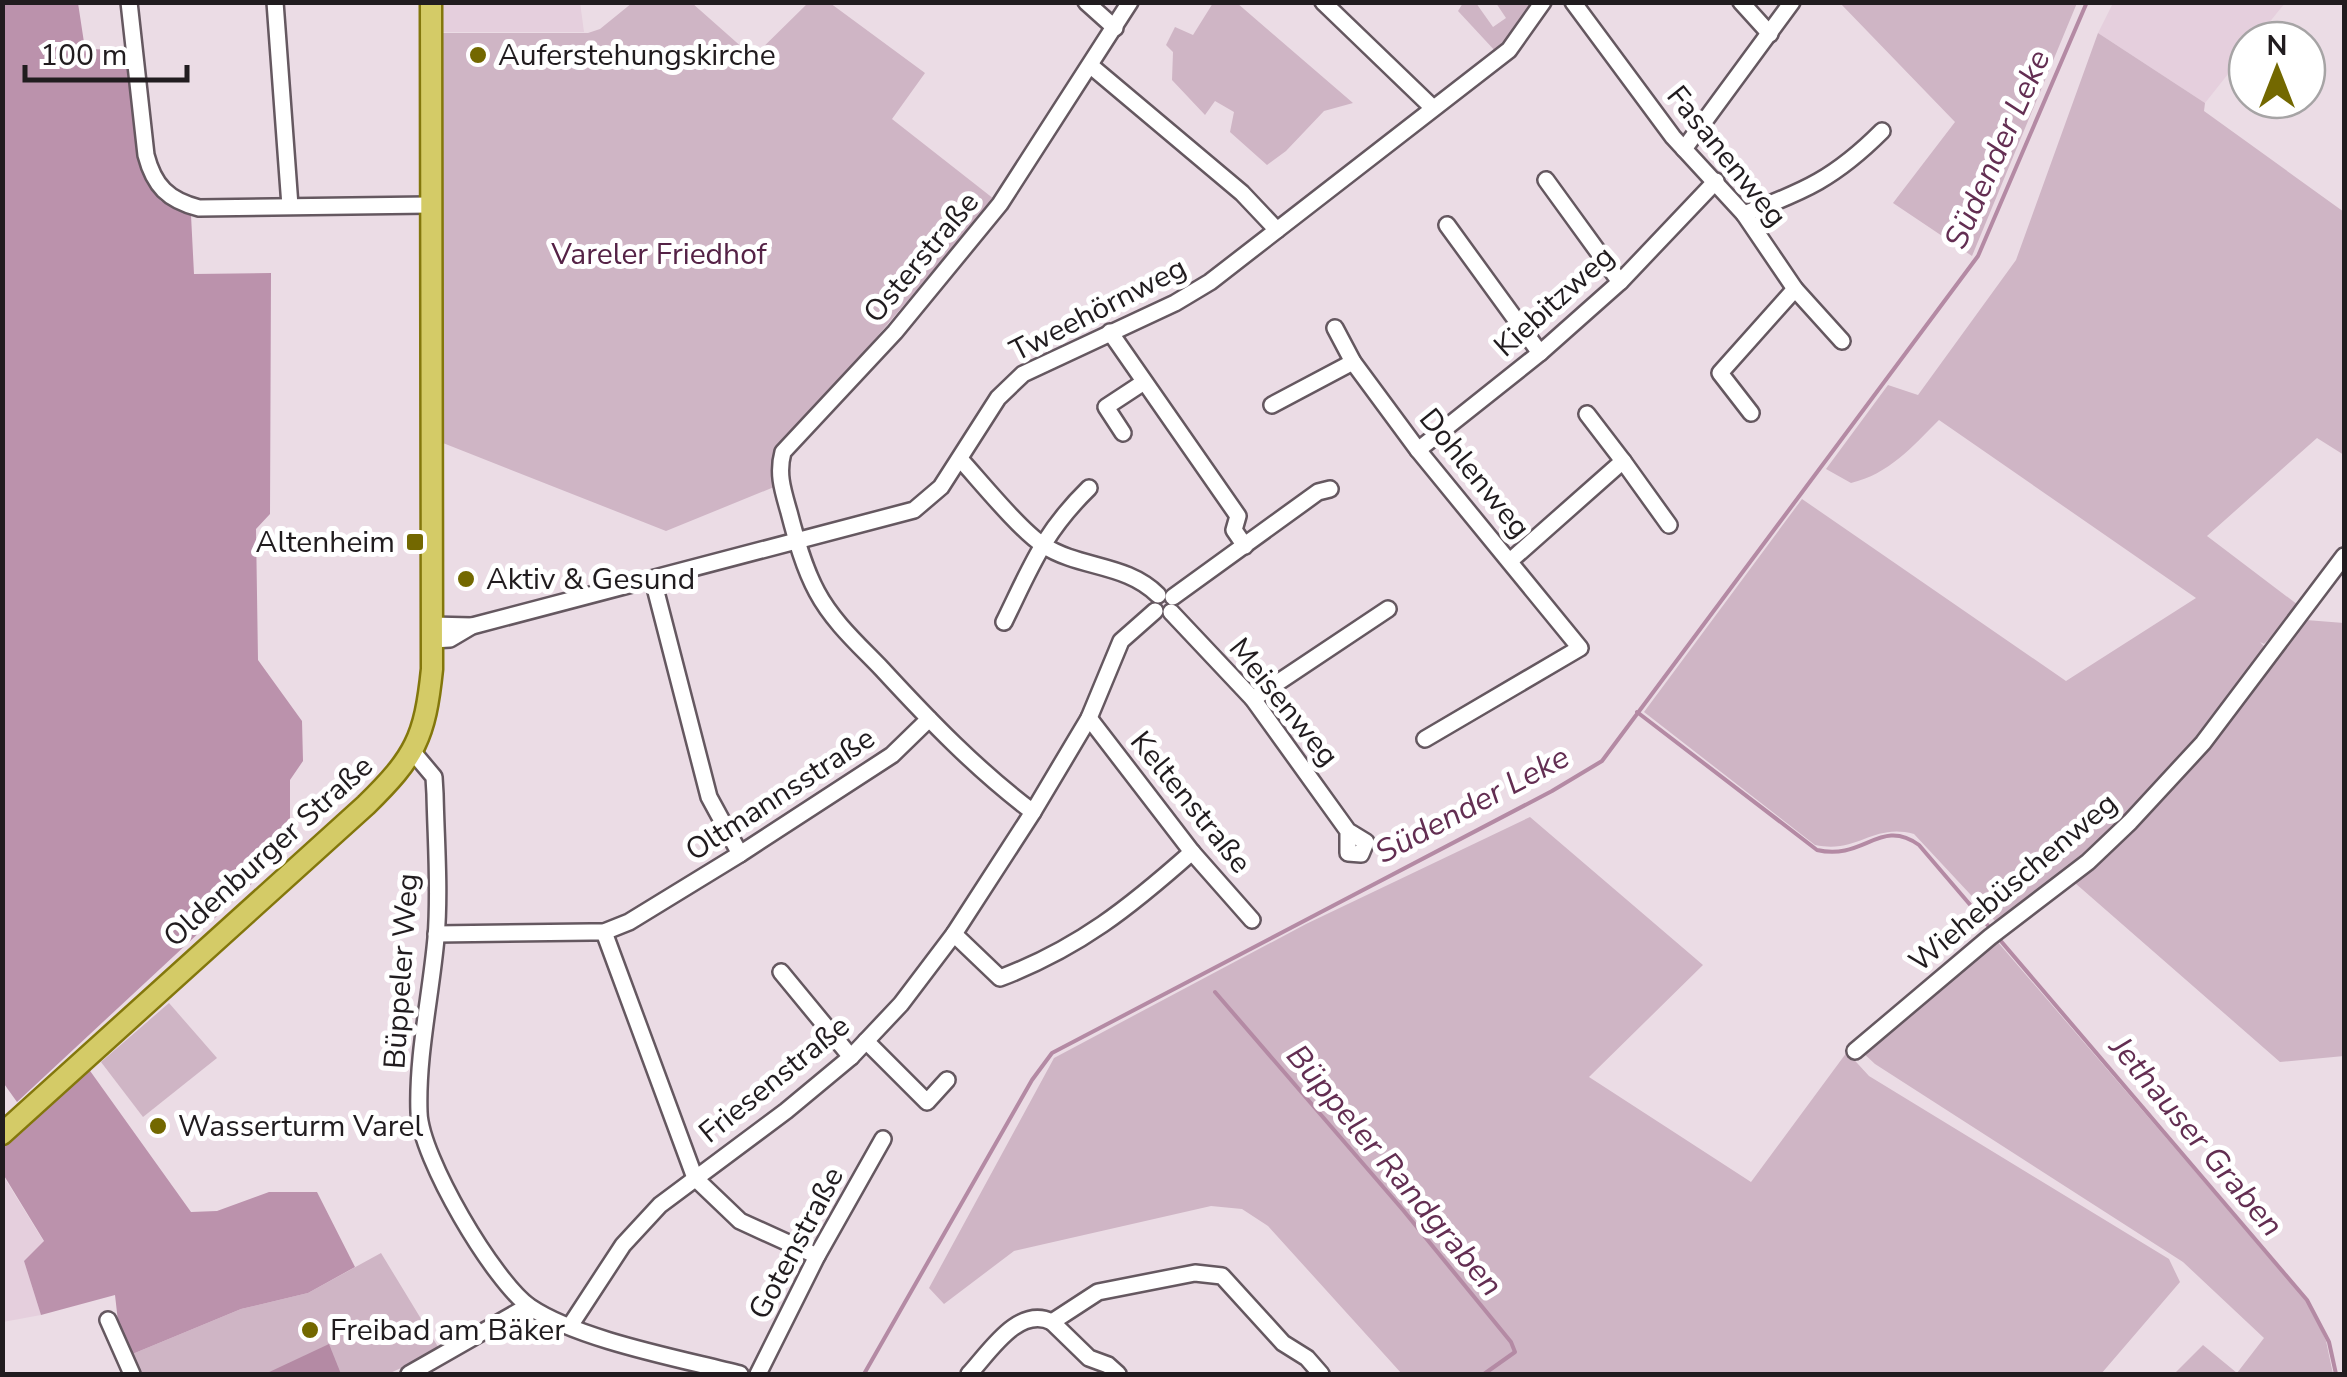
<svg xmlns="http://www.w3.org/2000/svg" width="2347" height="1377" viewBox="0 0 2347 1377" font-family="'Nunito Sans',sans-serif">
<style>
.built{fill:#e5cfdd}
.green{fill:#cfb5c5}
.forest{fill:#bb92ac}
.water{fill:#b48aa4}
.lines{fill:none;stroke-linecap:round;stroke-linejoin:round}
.stream{stroke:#b48aa4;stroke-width:4}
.minor-casing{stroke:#655860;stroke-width:20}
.major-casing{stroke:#83770c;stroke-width:25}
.minor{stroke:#fff;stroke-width:15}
.major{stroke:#d4cb67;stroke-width:20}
.poi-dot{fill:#736800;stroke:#fff;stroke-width:4}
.labels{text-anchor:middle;stroke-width:10;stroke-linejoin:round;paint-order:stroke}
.poi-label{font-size:30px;fill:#211c1f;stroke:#fff;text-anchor:start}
.street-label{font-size:30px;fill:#211c1f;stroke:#fff}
.park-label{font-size:30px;fill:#552246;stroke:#fff}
.water-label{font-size:32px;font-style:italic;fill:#632e52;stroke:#fff}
</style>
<rect width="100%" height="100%" fill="#ebdce5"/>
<g class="built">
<polygon points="580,2 584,32 434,32 436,3"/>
<polygon points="2113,3 2285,3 2255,40 2247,40 2247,50 2205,103 2098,33"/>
<polygon points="2,1174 44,1242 24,1261 41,1315 3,1322"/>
</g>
<g class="green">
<polygon points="632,3 692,3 753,57 808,3 830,3 925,73 892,119 994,199 779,452 772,466 774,487 666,531 443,443 437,33 588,33 600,29"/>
<polygon points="1213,3 1237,3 1353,103 1324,111 1286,151 1267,165 1230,132 1234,112 1215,101 1205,115 1172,80 1173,52 1166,45 1175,27 1193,35"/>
<polygon points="1463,3 1476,3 1493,27 1506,18 1496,3 1532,3 1497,53 1458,11"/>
<polygon points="1840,3 2077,3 1972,256 1893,203 1955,122"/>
<path d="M2098,33l107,70 -1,8 140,101v243l-27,-17 -110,98 95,72 -38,36 -4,-2 5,5c-48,78 -111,151 -180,212 -27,24 -59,43 -88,64l-83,-89c-42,-11 -55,20 -99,11l-171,-133 158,-213 264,182 130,-83 -257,-178c-27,27 -50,54 -88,63l-25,-14 62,-84 30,10 98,-135z"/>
<polygon points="2306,620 2344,623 2344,1056 2280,1062 2075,883 2193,763"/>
<polygon points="1530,817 1703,965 1589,1077 1751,1182 1847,1052 1869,1076 2169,1259 2180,1282 2101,1374 1402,1374 1268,1226 1242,1209 1211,1206 1014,1251 944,1304 929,1288 1054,1058 1306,924"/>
<polygon points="1996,940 2309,1304 2326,1341 2333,1374 2174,1374 2203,1345 2237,1373 2264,1338 2183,1262 1875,1064 1860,1050"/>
<polygon points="169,1003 217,1058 143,1117 101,1062"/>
<polygon points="381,1253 440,1350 388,1374 139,1374 130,1355 241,1309 308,1293"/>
</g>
<g class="forest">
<polygon points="2,3 78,3 85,49 127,50 148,183 161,201 191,215 194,274 271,273 270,514 256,529 258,660 302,721 303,761 290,780 290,848 17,1102 2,1081"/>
<polygon points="88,1068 191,1212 217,1211 269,1192 317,1192 355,1267 308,1293 241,1309 130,1355 119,1330 115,1295 41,1315 24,1261 44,1241 3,1174 3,1147"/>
</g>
<polygon class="water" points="329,1344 341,1374 265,1374"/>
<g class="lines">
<g class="stream">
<path d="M1637,712l180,138c47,11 63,-33 102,-5l71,83"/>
<polyline points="2000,940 2307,1300 2329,1342 2336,1374"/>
<polyline points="1215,992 1403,1210 1511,1342 1515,1352 1484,1374"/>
<polyline points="864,1374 1032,1080 1052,1053 1552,791 1602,761 1978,256 2087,2"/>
</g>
<g class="minor-casing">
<g id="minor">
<path d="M129,2l17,153c8,31 22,45 53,53l230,-3"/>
<polyline points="275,2 290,206"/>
<polyline points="1086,2 1115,28"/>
<polyline points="1323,2 1433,108"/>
<polyline points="1573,2 1673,137 1744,214 1795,289 1842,341"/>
<polyline points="1741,2 1770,34"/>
<polyline points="1091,66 1242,193 1277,230"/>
<polyline points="1684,149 1792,2"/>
<polyline points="1546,180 1620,282"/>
<path d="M1744,214c61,-23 91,-36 138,-83"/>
<polyline points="1447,225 1540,353"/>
<polyline points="1335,328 1353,362 1418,450 1580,648 1425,739"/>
<polyline points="1110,332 1238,516 1234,530 1245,546"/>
<polyline points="1272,405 1353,362"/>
<polyline points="1751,413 1720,373 1795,289"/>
<polyline points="1123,433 1106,407 1144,382"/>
<polyline points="1418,450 1540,353 1620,282 1716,181"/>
<path d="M960,459c21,23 60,71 83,86 37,24 83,18 115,50"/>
<polyline points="1623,461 1669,525"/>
<polyline points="1510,561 1623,461 1587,414"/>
<polyline points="653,580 709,797 740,854"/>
<polyline points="1173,597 1318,492 1330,489"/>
<polyline points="1171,612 1253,699 1348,831 1348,853 1361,854 1366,842 1348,831"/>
<path d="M1004,622c27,-55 39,-89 85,-134"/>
<polyline points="431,625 472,626"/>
<polyline points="432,640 450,639 472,626 914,510 941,487 998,398 1023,374 1175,303 1210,282 1509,50 1543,2"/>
<polyline points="1253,699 1388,609"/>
<polyline points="1089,718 1192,852 1252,920"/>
<path d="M413,752l21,25 1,17c1,47 5,97 1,144 -5,57 -19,117 -17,174 1,45 75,170 111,195 49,33 152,52 210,67"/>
<path d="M1033,812c-56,-42 -104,-92 -151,-143 -23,-24 -49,-47 -65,-77 -13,-24 -21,-53 -28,-80 -6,-21 -12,-38 -6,-60l112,-120 105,-128 130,-202"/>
<polyline points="604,932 695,1178 740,1221 817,1256"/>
<polyline points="436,934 591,932 604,932 629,922 740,854 892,755 929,719"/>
<path d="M954,934l46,44c79,-30 130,-71 192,-126"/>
<polyline points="781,972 851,1057"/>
<polyline points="866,1041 927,1102 947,1080"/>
<polyline points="1855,1051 1990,937 2088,862 2130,822 2203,743 2344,556"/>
<polyline points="108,1320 132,1374"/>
<polyline points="570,1326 623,1245 660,1205 786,1111 851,1057 901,1004 954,934 1033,812 1089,718 1121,641 1155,611"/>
<polyline points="409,1374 528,1306"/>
<polyline points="758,1374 817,1256 883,1139"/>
<path d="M969,1374c20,-21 49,-69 83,-52"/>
<polyline points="1118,1374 1108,1365 1089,1358 1052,1322 1098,1292 1195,1273 1222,1276 1283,1343 1307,1358 1321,1374"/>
</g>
</g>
<g class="major-casing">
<path id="major" d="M2,1134l364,-329c49,-48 59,-67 66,-136l-1,-667"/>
</g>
<use href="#minor" class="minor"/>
<use href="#major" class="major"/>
</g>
<g class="poi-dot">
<circle cx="478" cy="55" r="10"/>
<rect x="405" y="532" width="20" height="20" rx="5"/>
<circle cx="466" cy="579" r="10"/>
<circle cx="158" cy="1126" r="10"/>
<circle cx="310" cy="1330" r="10"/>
</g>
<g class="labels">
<g class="poi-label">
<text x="498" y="65">Auferstehungskirche</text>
<text x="395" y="552" text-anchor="end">Altenheim</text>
<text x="486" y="589">Aktiv &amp; Gesund</text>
<text x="178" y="1136">Wasserturm Varel</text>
<text x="330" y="1340">Freibad am Bäker</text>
</g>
<g class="street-label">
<text transform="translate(1727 156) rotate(51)" y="10">Fasanenweg</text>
<text transform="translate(921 257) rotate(-50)" y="10">Osterstraße</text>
<text transform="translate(1554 301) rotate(-42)" y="10">Kiebitzweg</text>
<text transform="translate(1098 309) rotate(-27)" y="10">Tweehörnweg</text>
<text transform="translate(1475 473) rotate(51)" y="10">Dohlenweg</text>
<text transform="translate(1284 702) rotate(51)" y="10">Meisenweg</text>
<text transform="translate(780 794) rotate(-33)" y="10">Oltmannsstraße</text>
<text transform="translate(1191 802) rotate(51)" y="10">Keltenstraße</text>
<text transform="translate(268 851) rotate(-42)" y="10">Oldenburger Straße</text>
<text transform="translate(2013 882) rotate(-40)" y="10">Wiehebüschenweg</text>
<text transform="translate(401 971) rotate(-86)" y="10">Büppeler Weg</text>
<text transform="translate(774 1079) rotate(-39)" y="10">Friesenstraße</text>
<text transform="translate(796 1243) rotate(-62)" y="10">Gotenstraße</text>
</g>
<g class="park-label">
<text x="659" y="264">Vareler Friedhof</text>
</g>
<g class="water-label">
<text transform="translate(1997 149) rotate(-66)" y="11">Südender Leke</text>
<text transform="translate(1472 804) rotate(-28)" y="11">Südender Leke</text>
<text transform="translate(2197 1136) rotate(50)" y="11">Jethauser Graben</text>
<text transform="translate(1395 1170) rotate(50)" y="11">Büppeler Randgraben</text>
</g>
</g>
<rect width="2347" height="1377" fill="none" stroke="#211c1f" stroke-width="10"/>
<g transform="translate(2277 70)"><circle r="48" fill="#ffffff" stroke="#a6a4a5" stroke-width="2.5"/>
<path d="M0-8L18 38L0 25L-18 38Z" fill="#736800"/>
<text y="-15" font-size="28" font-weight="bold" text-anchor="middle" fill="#211c1f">N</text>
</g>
<path d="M25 65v15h162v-15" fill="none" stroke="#211c1f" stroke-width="5"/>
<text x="40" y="65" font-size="30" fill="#211c1f" stroke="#ffffff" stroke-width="8" paint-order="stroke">100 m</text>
</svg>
